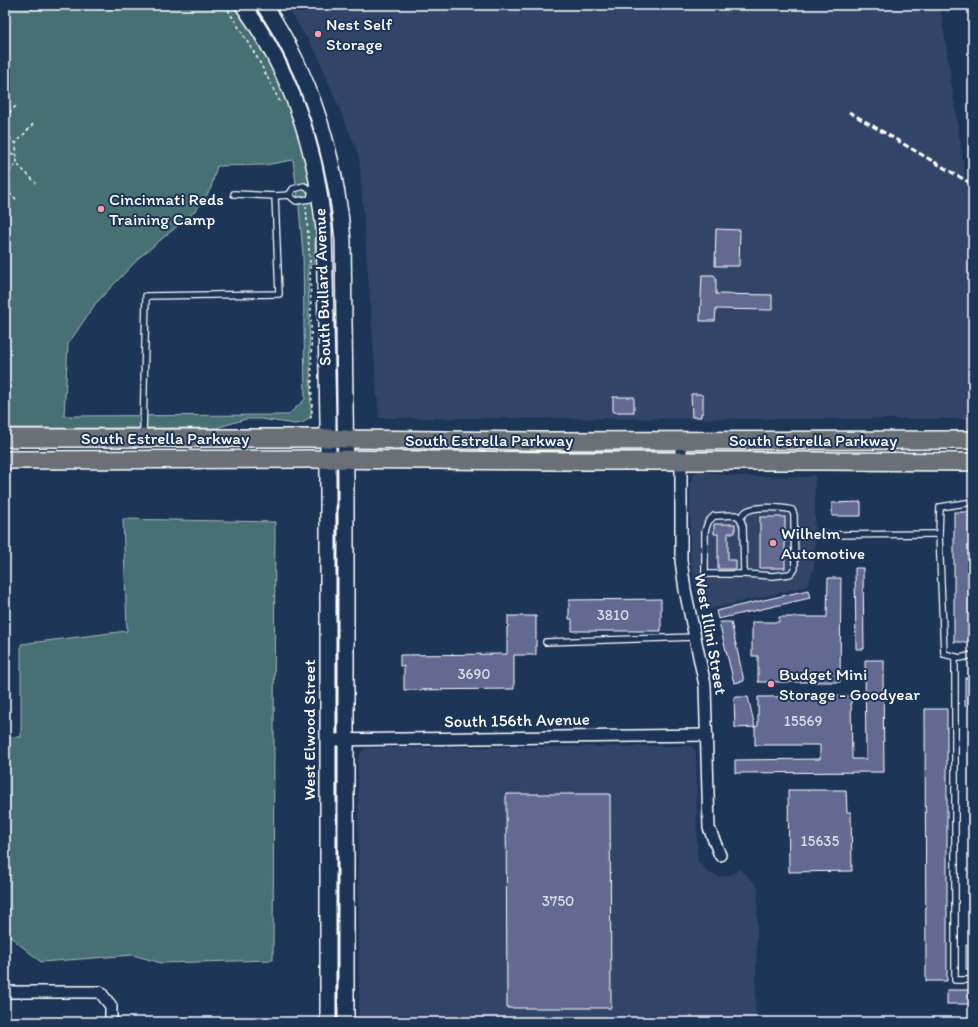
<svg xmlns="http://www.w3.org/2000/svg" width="978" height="1027" viewBox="0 0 978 1027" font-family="Itim,sans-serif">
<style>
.built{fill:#324568}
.green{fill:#477075;stroke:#a3b8ba;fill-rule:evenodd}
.building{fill:#626a91;stroke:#fff}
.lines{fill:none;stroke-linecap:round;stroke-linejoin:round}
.lane-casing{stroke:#fff;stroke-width:8}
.street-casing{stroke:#fff;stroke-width:14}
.secondary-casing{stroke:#fff;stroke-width:18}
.primary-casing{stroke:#fff;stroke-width:20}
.path{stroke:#fff;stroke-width:1.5;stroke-dasharray:3 3;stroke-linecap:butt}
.lane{stroke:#1d3557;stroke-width:5.5}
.street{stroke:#1d3557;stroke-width:11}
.secondary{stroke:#1d3557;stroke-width:15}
.primary{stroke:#6a7074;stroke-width:17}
.rail{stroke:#fff;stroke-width:3;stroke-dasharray:6 3;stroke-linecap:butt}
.poi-dot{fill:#ff9aa2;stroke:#1d3557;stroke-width:1.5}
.labels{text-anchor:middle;stroke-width:4;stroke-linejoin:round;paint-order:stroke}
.number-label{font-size:15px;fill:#d8dae4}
.poi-label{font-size:17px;fill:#fff;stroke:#1d3557;text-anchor:start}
.street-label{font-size:17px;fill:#fff;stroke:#1d3557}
</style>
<rect width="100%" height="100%" fill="#1d3557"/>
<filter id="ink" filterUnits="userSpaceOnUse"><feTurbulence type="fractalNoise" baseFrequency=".025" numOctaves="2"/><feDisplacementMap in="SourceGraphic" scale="8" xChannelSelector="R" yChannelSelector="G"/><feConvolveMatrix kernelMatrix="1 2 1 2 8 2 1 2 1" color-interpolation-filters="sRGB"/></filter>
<g filter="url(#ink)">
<g class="built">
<polygon points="286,5 940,5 973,230 973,419 379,418 359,156 317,54"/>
<polygon points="699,471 735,476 803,477 815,475 815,553 814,567 807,586 702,611 697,594 691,562 690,549 690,484 692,478 695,473"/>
<polygon points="690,746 695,749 696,755 697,846 698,861 708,873 721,877 732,874 740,869 758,887 755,1022 358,1022 359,1000 358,761 360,754 364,749 369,748"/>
</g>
<g class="green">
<path d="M5,5h227l14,19 24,41 17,38 13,38 9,39 7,42 -2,42 -6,1 3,151 -8,7 -8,1 -34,-5h-15l-30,9h-211zM293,160l6,47 4,48 2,144 -17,16 -224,1 4,-72 28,-41 45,-47 50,-41 11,-12 9,-15 6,-22 48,-1z"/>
<polygon points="123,519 275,522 273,960 161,963 133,955 41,962 8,935 5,935 5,737 21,737 21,644 127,631"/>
</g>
<g class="building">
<polygon points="716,229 740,230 739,266 715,266"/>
<polygon points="702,275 714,275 716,278 716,294 772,295 772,310 716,309 715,321 700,321"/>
<polygon points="691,394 700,394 703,396 703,413 701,413 701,417 692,417"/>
<rect x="613" y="397" width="21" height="15"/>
<polygon points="861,502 861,516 832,516 832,503"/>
<rect x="954" y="512" width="19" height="130"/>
<rect x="760" y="517" width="25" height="51"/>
<polygon points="714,524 735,524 735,533 728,533 728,560 736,560 736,569 718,569 718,534 714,534"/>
<polygon points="855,568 863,568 864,649 856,649"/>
<polygon points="828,578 841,578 840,682 758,682 758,656 752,656 752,622 779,622 779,617 827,617"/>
<polygon points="808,590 810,598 718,619 716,611"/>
<polygon points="661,599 661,631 572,631 572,619 569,619 569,600"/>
<polygon points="508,616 536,616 536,655 514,655 514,689 404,690 404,666 400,666 400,655 507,654 507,627 508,627"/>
<polygon points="719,622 731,622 744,681 734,683"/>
<polygon points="865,660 884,660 884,675 883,675 884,772 735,773 735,760 820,759 820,745 755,745 755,727 758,726 758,697 851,696 852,759 866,759"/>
<rect x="965" y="678" width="8" height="28"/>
<polygon points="734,697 748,697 755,727 735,728"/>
<polygon points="925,709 947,709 947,981 926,981"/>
<polygon points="788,790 846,790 847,812 851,812 852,871 789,872"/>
<polygon points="506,794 610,794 611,1008 507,1008"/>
<rect x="966" y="945" width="7" height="24"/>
<rect x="947" y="990" width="26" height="14"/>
</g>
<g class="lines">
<g class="lane-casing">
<g id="lane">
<polyline points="269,11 279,5"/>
<polyline points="289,195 293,189 304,186 312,191 315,191"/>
<polyline points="275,196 289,195 296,201 310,199 312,191"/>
<polyline points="143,435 146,296 279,294 275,196 234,194"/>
<polyline points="973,502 940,507 939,534 944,654 960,658 973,655"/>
<path d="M740,518c2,-2 5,-6 7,-7 9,-5 35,-4 45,-1l2,5 1,54 -5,5 -17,2 -29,-2h-39v-43l3,-9 6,-6 22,-1 4,3 3,8 1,48"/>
<polyline points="822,535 939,534"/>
<polyline points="546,642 695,637"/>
<polyline points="955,657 955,980 973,980"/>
</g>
</g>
<g class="street-casing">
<g id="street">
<polyline points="681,440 681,560 685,590 705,685 709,828 720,855"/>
<polyline points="328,740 707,735"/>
<polyline points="5,992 100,992 111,1006 111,1022"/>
</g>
</g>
<g class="secondary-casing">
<g id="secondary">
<path d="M243,5c32,45 56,98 69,152 6,23 9,48 12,72l4,191v602"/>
<path d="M264,5c47,69 72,153 79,236l3,242v539"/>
</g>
</g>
<g class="primary-casing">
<g id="primary">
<polyline points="5,438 327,438 346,439 537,441 973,440"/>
<polyline points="5,460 309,459 559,461 820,461 973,462"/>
</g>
</g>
<g class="path">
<polyline points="225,5 258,59 281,104"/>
<polyline points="5,117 16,106"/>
<polyline points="33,124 16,143 17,164 36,183"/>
<polyline points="5,133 15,143"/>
<polyline points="5,154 15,154"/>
<polyline points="5,176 16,164"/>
<polyline points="5,189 18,201"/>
<polyline points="306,206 310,263 311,311 312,414 309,422"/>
</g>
<use href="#lane" class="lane"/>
<use href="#street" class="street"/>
<use href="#secondary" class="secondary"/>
<use href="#primary" class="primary"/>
<polyline class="rail" points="849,112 970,183 973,187"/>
</g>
</g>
<g class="poi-dot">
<circle cx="318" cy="34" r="4"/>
<circle cx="101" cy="209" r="4"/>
<circle cx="773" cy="543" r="4"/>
<circle cx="771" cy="684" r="4"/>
</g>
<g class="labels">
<g class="number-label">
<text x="613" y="620">3810</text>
<text x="474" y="679">3690</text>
<text x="803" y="726">15569</text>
<text x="820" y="846">15635</text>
<text x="558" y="906">3750</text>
</g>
<g class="poi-label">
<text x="326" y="30">Nest Self<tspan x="326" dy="20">Storage</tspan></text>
<text x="109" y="205">Cincinnati Reds<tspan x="109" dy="20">Training Camp</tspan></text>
<text x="781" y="539">Wilhelm<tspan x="781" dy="20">Automotive</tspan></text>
<text x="779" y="680">Budget Mini<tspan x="779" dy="20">Storage - Goodyear</tspan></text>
</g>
<g class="street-label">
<text transform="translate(322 287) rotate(-92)" y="6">South Bullard Avenue</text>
<text x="165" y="444">South Estrella Parkway</text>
<text x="489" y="446">South Estrella Parkway</text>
<text x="813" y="446">South Estrella Parkway</text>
<text transform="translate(711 634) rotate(80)" y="6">West Illini Street</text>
<text transform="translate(517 720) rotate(-1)" y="6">South 156th Avenue</text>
<text transform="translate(309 730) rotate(-90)" y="6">West Elwood Street</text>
</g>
</g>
<rect width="978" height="1027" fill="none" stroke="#1d3557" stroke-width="20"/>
<rect x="10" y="10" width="958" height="1007" fill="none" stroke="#fff" stroke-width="1.5" filter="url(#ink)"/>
</svg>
